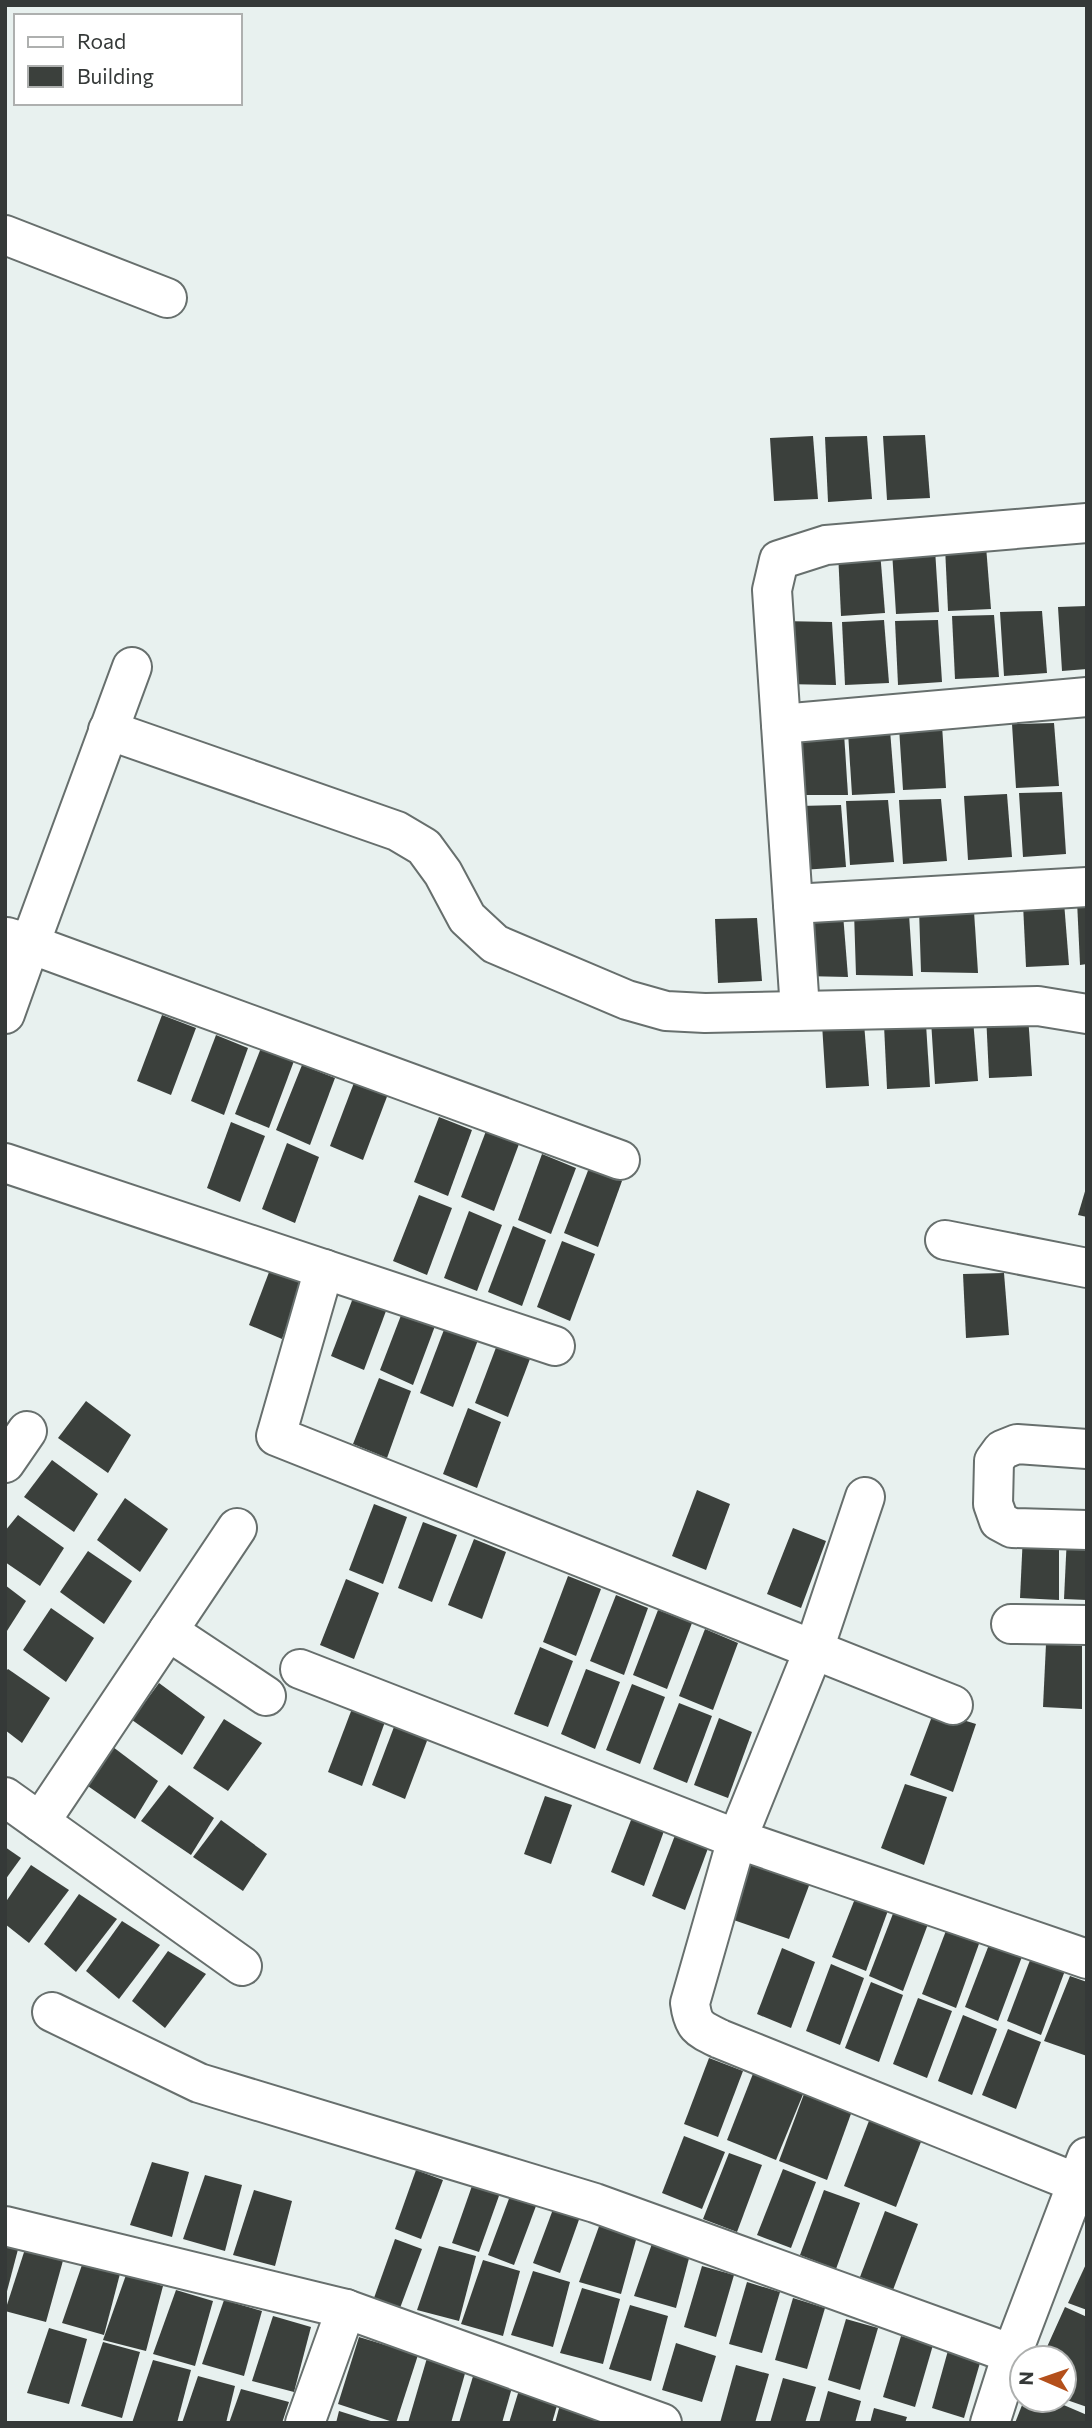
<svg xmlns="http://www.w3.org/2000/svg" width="1092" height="2428" viewBox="0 0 1092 2428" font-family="Commissioner,sans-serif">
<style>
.building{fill:#3b403c}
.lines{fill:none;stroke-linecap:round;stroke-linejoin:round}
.minor-casing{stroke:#676f6d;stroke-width:42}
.minor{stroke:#fff;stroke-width:38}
</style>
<rect width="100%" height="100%" fill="#e8f1ef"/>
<g class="building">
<polygon points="925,435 930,498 887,500 883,436"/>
<polygon points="813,436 818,499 774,501 770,438"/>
<polygon points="867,436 872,499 828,502 825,437"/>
<polygon points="986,546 991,609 948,611 945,547"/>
<polygon points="935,549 939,612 896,614 892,551"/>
<polygon points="880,551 885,613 841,616 838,552"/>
<polygon points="1087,606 1087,669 1062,671 1058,607"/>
<polygon points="1042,611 1047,673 1004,676 1000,612"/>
<polygon points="994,615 999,677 955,679 952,616"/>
<polygon points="884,620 889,683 845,685 842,622"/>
<polygon points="938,620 942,682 898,685 895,621"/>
<polygon points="781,621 832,622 836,685 783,684"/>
<polygon points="1054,723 1059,786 1016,788 1012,724"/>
<polygon points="942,725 946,788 903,790 899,727"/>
<polygon points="890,730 895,793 852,795 848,732"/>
<polygon points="788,732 844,733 848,795 790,795"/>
<polygon points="1062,792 1066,854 1023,857 1019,793"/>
<polygon points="1007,794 1012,857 968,860 964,796"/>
<polygon points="941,799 947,861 903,864 899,800"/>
<polygon points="888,800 894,862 850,865 846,801"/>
<polygon points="841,805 846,867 802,870 799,806"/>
<polygon points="1077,901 1087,901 1087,964 1080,965"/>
<polygon points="1064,902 1069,965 1026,967 1023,904"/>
<polygon points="919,909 974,911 978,973 921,972"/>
<polygon points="854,912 909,914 913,976 856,975"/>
<polygon points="802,913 843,914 848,977 803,976"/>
<polygon points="757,918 762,981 718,983 715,919"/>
<polygon points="986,1014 1028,1014 1032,1076 989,1078"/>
<polygon points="162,1015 196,1028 171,1095 137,1081"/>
<polygon points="973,1019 978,1081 935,1084 931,1020"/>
<polygon points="864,1023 869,1086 826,1088 822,1024"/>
<polygon points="926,1024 930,1087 887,1089 884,1025"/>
<polygon points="216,1035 248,1048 224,1115 191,1101"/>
<polygon points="261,1048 294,1061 269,1128 235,1114"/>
<polygon points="302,1065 335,1078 310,1145 276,1130"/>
<polygon points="355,1080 388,1094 363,1160 330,1146"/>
<polygon points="439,1117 472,1130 448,1196 414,1182"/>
<polygon points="231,1122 265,1136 240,1202 207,1188"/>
<polygon points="486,1131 519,1144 494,1211 461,1197"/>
<polygon points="287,1143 319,1157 295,1223 262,1209"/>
<polygon points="542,1154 576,1168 551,1234 518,1220"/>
<polygon points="589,1168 622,1181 598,1247 564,1233"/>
<polygon points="1086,1188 1087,1188 1087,1217 1078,1215"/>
<polygon points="419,1195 452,1208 427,1275 393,1261"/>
<polygon points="469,1211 502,1225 477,1291 444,1278"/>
<polygon points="513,1226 546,1240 522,1306 488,1292"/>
<polygon points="562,1241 595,1254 570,1321 537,1307"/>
<polygon points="274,1259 307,1272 282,1339 249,1325"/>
<polygon points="1004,1273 1009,1335 966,1338 963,1274"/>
<polygon points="356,1290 389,1303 364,1370 331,1356"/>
<polygon points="405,1305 438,1318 413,1385 380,1370"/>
<polygon points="445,1327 478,1340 453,1407 420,1393"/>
<polygon points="500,1337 533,1351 508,1417 475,1403"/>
<polygon points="379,1378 411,1391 387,1458 353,1444"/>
<polygon points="86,1401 131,1435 108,1473 58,1438"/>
<polygon points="468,1408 501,1422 477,1488 443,1474"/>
<polygon points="52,1460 98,1494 74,1532 24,1497"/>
<polygon points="697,1490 730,1504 706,1570 672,1556"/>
<polygon points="125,1498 168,1529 140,1572 97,1540"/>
<polygon points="374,1504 407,1517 383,1584 349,1570"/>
<polygon points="18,1515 64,1548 40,1586 5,1562 5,1531"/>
<polygon points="423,1522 457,1535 432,1602 398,1588"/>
<polygon points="793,1528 826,1541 801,1608 767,1594"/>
<polygon points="1023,1534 1059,1536 1059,1600 1020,1598"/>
<polygon points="1067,1536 1087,1537 1087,1600 1064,1599"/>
<polygon points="474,1539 506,1552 482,1619 448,1605"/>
<polygon points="88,1551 132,1581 104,1624 60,1592"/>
<polygon points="568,1576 601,1589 576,1656 543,1642"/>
<polygon points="346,1579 379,1593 354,1659 320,1645"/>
<polygon points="5,1585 26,1601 5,1634"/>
<polygon points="616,1595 648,1608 624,1675 590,1661"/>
<polygon points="51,1608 94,1638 66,1682 23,1650"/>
<polygon points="658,1610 692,1623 667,1689 633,1675"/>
<polygon points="705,1629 738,1643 713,1710 679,1696"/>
<polygon points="1046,1644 1082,1646 1082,1709 1043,1707"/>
<polygon points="540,1647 573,1661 548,1727 514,1714"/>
<polygon points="8,1669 50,1698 22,1743 5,1730 5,1672"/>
<polygon points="586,1669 620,1682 595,1749 561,1734"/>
<polygon points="159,1683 205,1717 182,1755 132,1720"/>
<polygon points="632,1684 665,1697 640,1764 606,1750"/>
<polygon points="679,1703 712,1716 687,1783 653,1769"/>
<polygon points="353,1706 386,1719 362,1786 328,1772"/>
<polygon points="934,1711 976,1724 953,1792 910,1775"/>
<polygon points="719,1718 752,1732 728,1798 694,1785"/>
<polygon points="224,1719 262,1743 228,1791 193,1768"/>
<polygon points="397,1719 430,1733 405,1799 372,1785"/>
<polygon points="113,1747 158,1781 135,1819 85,1784"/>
<polygon points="905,1784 947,1797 924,1865 881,1848"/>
<polygon points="169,1785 214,1818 191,1855 141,1821"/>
<polygon points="545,1796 572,1805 551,1864 524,1854"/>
<polygon points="636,1807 668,1820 644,1886 611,1872"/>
<polygon points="221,1820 267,1854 243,1891 193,1857"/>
<polygon points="677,1830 710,1843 685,1910 652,1896"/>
<polygon points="5,1847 21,1858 5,1880"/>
<polygon points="748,1849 813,1875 789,1939 722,1916"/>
<polygon points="31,1865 69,1890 29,1943 5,1924 5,1903"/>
<polygon points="858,1891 890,1905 866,1971 832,1957"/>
<polygon points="79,1894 117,1919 76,1972 44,1944"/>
<polygon points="894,1911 928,1924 903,1991 869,1976"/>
<polygon points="122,1921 160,1945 119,1999 86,1971"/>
<polygon points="947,1928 980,1941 956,2008 922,1994"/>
<polygon points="990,1942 1023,1954 998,2021 965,2007"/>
<polygon points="782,1948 815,1962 791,2028 757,2014"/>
<polygon points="168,1951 206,1974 165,2028 132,2001"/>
<polygon points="1032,1955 1066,1968 1041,2035 1007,2021"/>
<polygon points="831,1964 864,1978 840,2045 806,2031"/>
<polygon points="1070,1976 1087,1982 1087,2056 1044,2041"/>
<polygon points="871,1982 903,1995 879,2062 845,2048"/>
<polygon points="918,1998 952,2011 927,2078 893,2064"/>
<polygon points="963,2015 997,2029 972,2095 938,2081"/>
<polygon points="1008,2029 1041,2042 1016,2109 982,2095"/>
<polygon points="709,2058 743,2071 718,2137 684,2124"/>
<polygon points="756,2066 806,2087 776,2160 727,2140"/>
<polygon points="804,2094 852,2111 827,2180 779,2161"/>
<polygon points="872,2113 924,2134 896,2207 844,2186"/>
<polygon points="684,2136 725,2152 702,2209 662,2193"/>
<polygon points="729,2153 762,2165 737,2232 703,2219"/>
<polygon points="152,2162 189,2172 172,2237 130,2225"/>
<polygon points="783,2169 816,2182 791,2248 757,2235"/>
<polygon points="416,2170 443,2180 421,2239 395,2229"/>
<polygon points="205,2175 242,2185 225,2251 183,2239"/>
<polygon points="473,2183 500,2193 479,2252 452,2243"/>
<polygon points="254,2190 292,2201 275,2266 233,2255"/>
<polygon points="824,2190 860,2203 836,2269 800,2255"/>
<polygon points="510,2196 536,2206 514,2265 488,2255"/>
<polygon points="555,2204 581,2214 560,2273 533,2263"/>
<polygon points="885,2211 918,2224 893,2290 860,2277"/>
<polygon points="602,2218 639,2229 621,2294 579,2282"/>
<polygon points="656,2232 693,2243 676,2308 634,2296"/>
<polygon points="5,2233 21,2238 6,2295 5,2295"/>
<polygon points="395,2239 422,2249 400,2308 374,2298"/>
<polygon points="26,2246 64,2257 46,2322 5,2311"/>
<polygon points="439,2246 476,2256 459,2321 417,2310"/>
<polygon points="84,2259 121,2270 104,2335 62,2323"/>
<polygon points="483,2260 520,2271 503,2336 461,2324"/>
<polygon points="1087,2262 1087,2310 1068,2303"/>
<polygon points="702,2266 734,2275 716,2337 684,2327"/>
<polygon points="533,2271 570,2282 553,2347 511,2335"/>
<polygon points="126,2275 163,2286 146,2351 103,2340"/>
<polygon points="747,2282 780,2292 762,2353 729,2344"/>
<polygon points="582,2288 620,2299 603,2364 560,2353"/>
<polygon points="176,2290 213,2301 195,2366 153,2354"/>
<polygon points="793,2298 825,2308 807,2369 775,2360"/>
<polygon points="224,2300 262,2311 244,2376 202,2364"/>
<polygon points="630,2305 668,2316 651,2381 609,2369"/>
<polygon points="1065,2307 1087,2317 1087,2407 1064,2399 1064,2358 1042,2358"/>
<polygon points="273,2316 311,2327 294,2392 252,2381"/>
<polygon points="846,2319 878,2328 860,2390 828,2380"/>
<polygon points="49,2328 87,2339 69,2404 27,2393"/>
<polygon points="901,2336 933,2345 915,2407 883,2397"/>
<polygon points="359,2337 418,2355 396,2423 338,2404"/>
<polygon points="103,2342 140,2352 122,2418 81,2406"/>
<polygon points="676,2343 716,2356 702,2402 662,2390"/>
<polygon points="949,2347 982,2356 964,2418 932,2408"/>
<polygon points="427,2358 466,2370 451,2423 408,2423"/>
<polygon points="153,2360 191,2370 177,2423 132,2423"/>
<polygon points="736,2365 769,2374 755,2423 720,2423"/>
<polygon points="474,2373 513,2384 502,2423 459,2423"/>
<polygon points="198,2376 235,2386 226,2423 182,2423"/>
<polygon points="783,2378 816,2387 805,2423 770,2423"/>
<polygon points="241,2389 289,2402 282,2423 229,2423"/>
<polygon points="519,2390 558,2402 552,2423 509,2423"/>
<polygon points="828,2391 861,2401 855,2423 819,2423"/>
<polygon points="1024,2400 1052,2400 1087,2415 1087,2423 1015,2423"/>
<polygon points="561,2401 601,2412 598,2423 555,2423"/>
<polygon points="874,2408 907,2417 905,2423 870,2423"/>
<polygon points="339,2411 374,2422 374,2423 336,2423"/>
</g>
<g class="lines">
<g class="minor-casing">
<g id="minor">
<polyline points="5,235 167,298"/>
<polyline points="781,724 1087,697"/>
<polyline points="108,730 397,831 424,847 443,873 467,918 495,944 627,1000 666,1011 705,1013 1038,1006 1087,1014"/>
<polyline points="793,904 1087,887"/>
<polyline points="7,937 30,944 132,667"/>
<polyline points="800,1010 772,590 779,560 826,545 1087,523"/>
<polyline points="5,1014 30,944 620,1160"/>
<polyline points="5,1163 555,1346"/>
<polyline points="945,1240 1087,1268"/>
<polyline points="324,1269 276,1436 953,1705"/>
<polyline points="1087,1449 1017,1444 1002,1450 994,1461 993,1504 999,1521 1012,1528 1087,1530"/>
<polyline points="5,1463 27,1431"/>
<path d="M865,1497l-51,152 -77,190 -47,164c3,24 9,26 30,36l357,144"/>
<polyline points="1011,1624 1087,1625"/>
<polyline points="168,1631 266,1696"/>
<polyline points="300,1669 737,1839 1087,1959"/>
<polyline points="5,1797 242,1966"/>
<polyline points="40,1822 237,1528"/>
<polyline points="52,2012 199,2083 595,2203 1012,2354"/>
<polyline points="5,2226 346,2309 662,2423"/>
<polyline points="305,2423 346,2309"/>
<polyline points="990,2423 1012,2354 1087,2157"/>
</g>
</g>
<use href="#minor" class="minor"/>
</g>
<rect width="1092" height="2428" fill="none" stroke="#353938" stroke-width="14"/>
<rect x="14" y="14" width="228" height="91" fill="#ffffff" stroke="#aeb0af" stroke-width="2"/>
<rect x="28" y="37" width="35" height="10" fill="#ffffff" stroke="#aeb0af" stroke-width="2"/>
<text x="77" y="49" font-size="21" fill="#353938">Road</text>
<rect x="28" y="66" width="35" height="21" fill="#3b403c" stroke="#aeb0af" stroke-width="2"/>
<text x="77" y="84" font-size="21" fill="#353938">Building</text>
<g transform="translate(1043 2379) rotate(272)"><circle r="33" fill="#ffffff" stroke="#aeb0af" stroke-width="2"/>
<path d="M0-5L12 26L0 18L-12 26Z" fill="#b4501b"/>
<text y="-10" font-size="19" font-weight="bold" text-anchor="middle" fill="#353938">N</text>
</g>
</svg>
